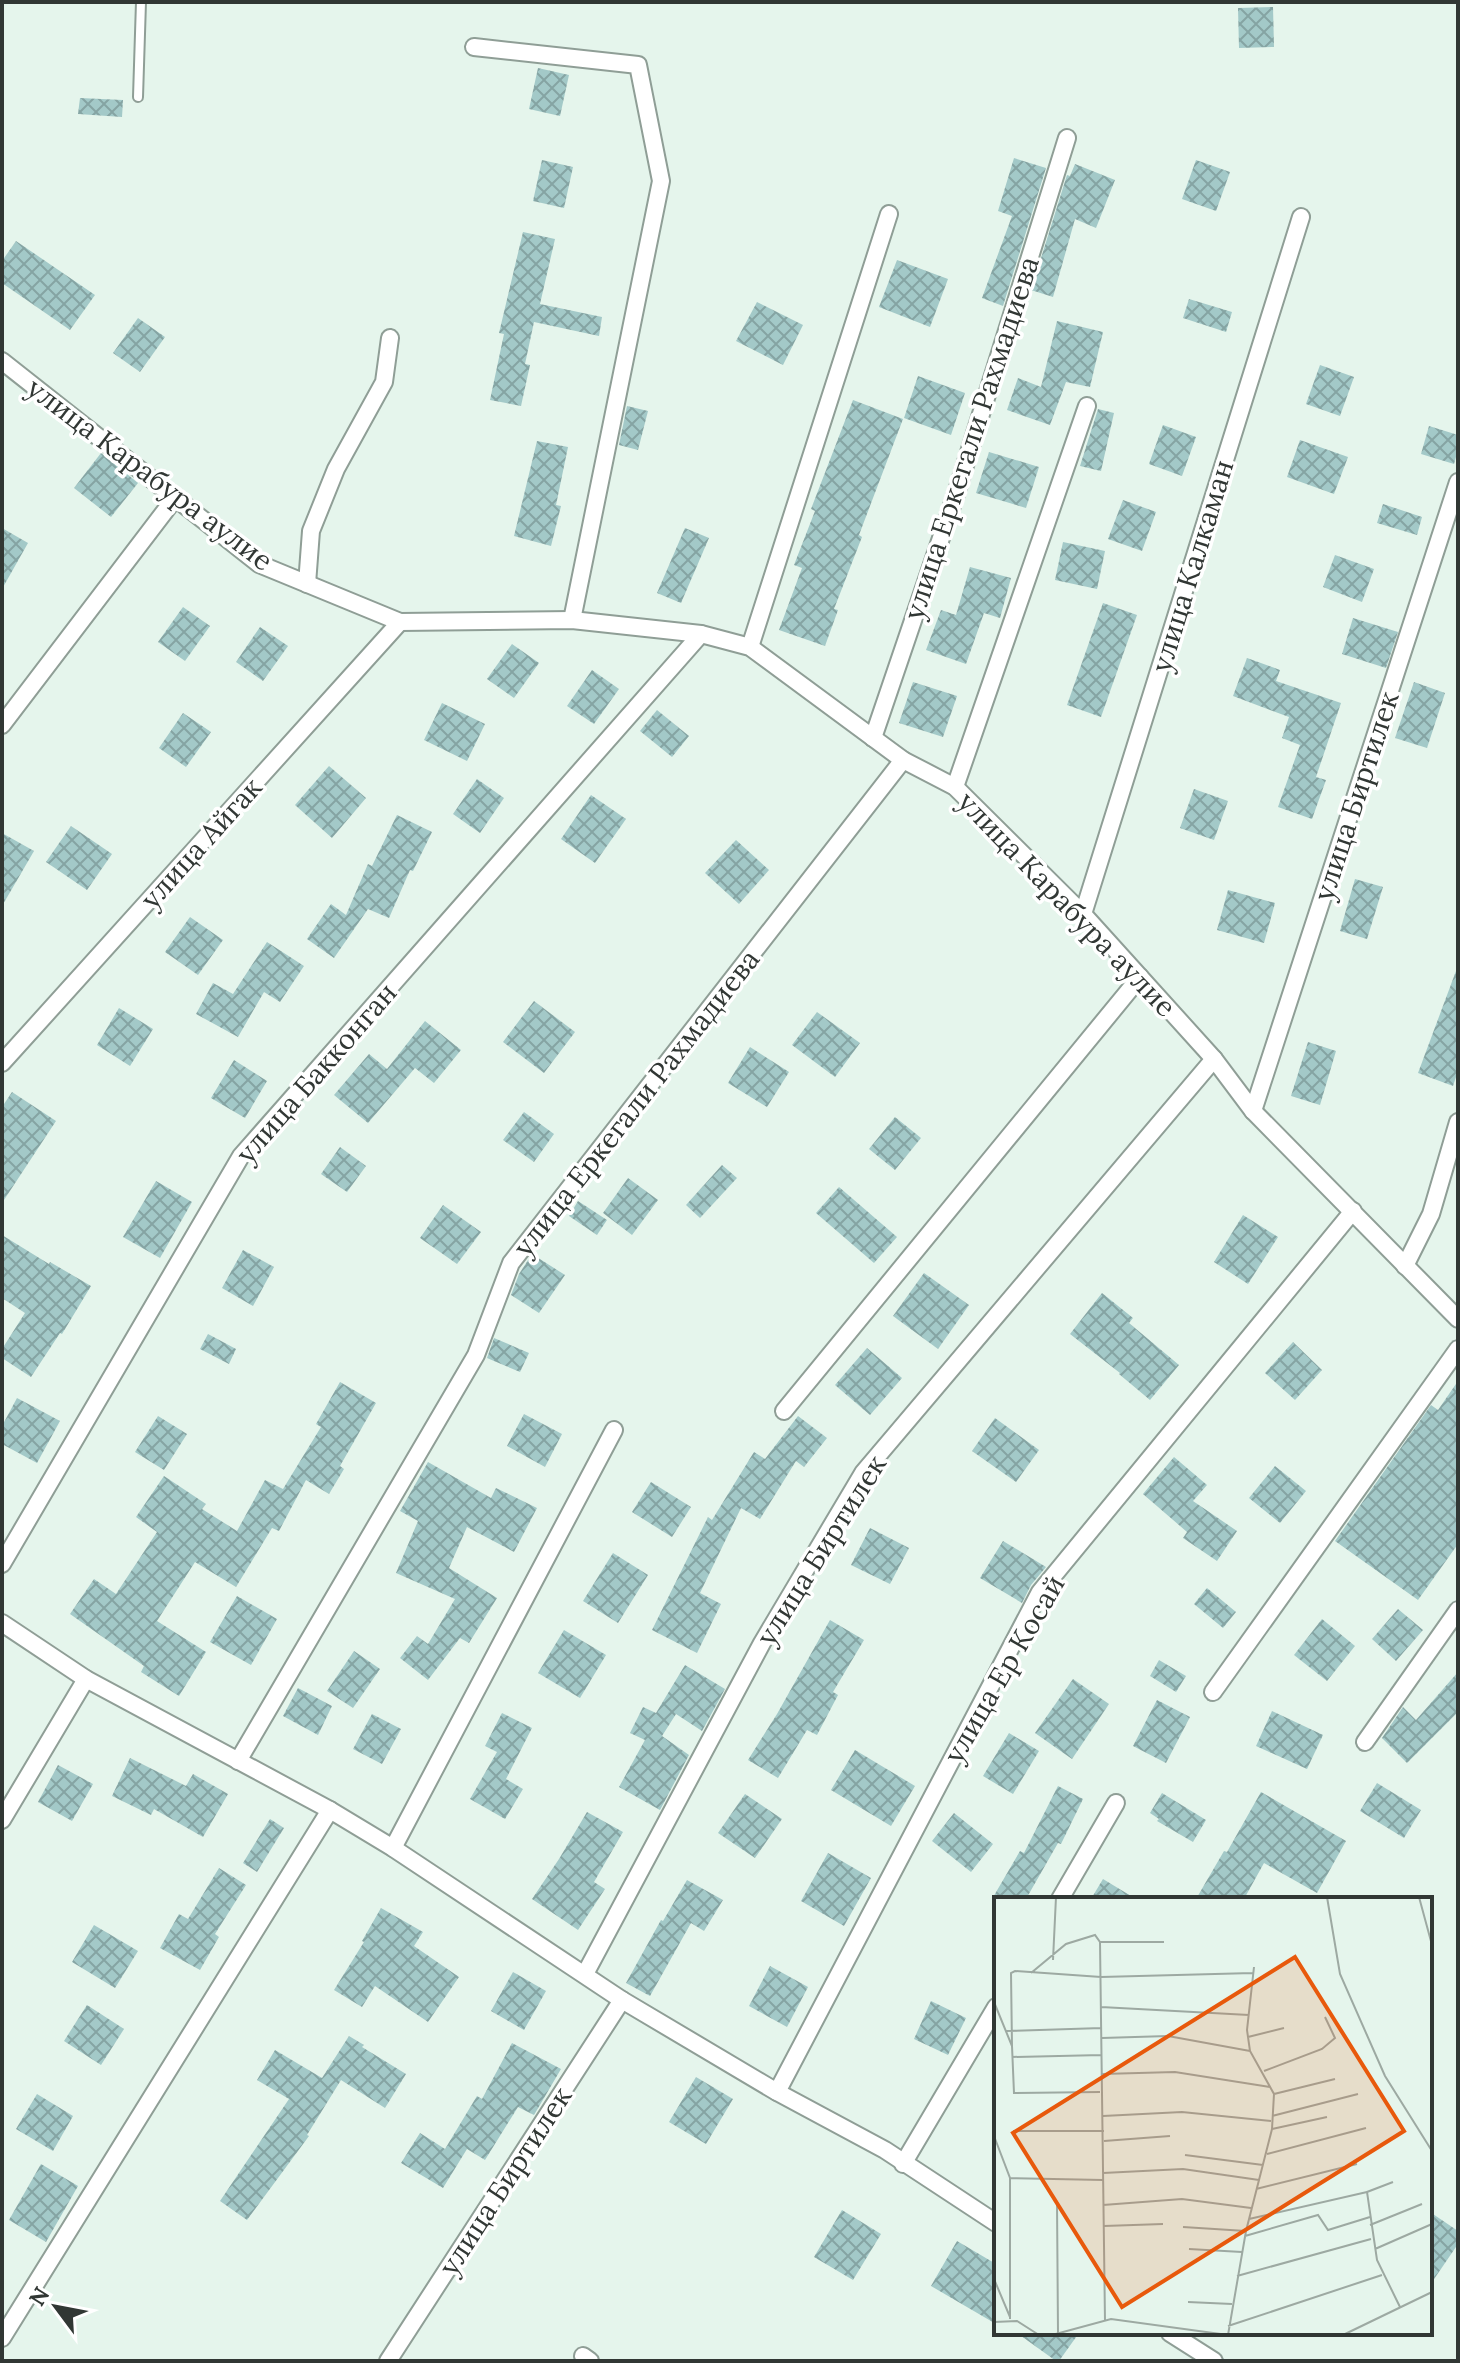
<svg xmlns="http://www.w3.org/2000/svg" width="1460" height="2363" viewBox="0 0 1460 2363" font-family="Lora,serif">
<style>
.building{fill:url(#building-cross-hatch)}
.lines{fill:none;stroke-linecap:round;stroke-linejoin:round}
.lane-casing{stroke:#8f9e96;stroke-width:12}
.street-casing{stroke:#8f9e96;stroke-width:20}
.lane{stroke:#fff;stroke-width:8}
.street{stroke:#fff;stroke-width:16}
.labels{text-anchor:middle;stroke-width:7;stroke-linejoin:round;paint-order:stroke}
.street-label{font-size:28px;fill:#313734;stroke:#fff}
.inset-road{fill:none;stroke:#9da9a2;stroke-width:2}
.view{fill:#e8590c;fill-opacity:0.15;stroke:#e8590c;stroke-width:4}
.inset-edge{fill:none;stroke:#313734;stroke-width:4}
</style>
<defs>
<pattern id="building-cross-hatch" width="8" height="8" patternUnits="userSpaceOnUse" patternTransform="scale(2)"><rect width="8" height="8" fill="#a3c9c8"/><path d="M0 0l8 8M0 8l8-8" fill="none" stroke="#85a4a3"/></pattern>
</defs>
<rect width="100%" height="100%" fill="#e5f5ec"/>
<g class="building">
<polygon points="1273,7 1274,47 1239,48 1238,8"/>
<polygon points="538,68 569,75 560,116 529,109"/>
<polygon points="80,98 123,100 122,117 78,114"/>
<polygon points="1014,158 1046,168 1003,306 982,298 1012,216 998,211"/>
<polygon points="542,160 573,167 564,208 533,201"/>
<polygon points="1196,160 1230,172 1216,211 1182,199"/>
<polygon points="1075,164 1115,180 1096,228 1075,219 1053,297 1031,290 1067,175 1070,176"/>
<polygon points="523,232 555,239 540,304 602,317 599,336 534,322 525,364 530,365 521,406 490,400 504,334 499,333"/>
<polygon points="16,241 95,295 70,330 2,283 2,261"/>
<polygon points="897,260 948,279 930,327 879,307"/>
<polygon points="1189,299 1232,312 1226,332 1183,318"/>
<polygon points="757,302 803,325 783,365 736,341"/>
<polygon points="138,318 165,337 140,372 113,353"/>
<polygon points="1057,321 1103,332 1090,387 1066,382 1050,425 1007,410 1018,378 1041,387"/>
<polygon points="1320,365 1354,377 1340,416 1306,404"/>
<polygon points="918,376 965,393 951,435 904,418"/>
<polygon points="853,400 903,419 859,535 862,537 834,609 838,610 825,646 779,630 802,568 794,565 815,511 811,509"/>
<polygon points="627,406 648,411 638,450 619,445"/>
<polygon points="1098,409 1114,413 1101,471 1080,466"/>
<polygon points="1163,425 1196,437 1182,476 1149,464"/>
<polygon points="1429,426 1458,435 1458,450 1454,464 1421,454"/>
<polygon points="1300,440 1348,457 1334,494 1287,477"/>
<polygon points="537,441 568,447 556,505 561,506 551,546 514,536"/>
<polygon points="989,452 1039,467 1026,508 976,493"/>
<polygon points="101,453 138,483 111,517 74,488"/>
<polygon points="1123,500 1156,512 1142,551 1108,539"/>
<polygon points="1383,504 1422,517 1417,535 1377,523"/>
<polygon points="2,528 28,543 2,589"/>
<polygon points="685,528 709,538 681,603 657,593"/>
<polygon points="1063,542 1105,551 1097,589 1055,580"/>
<polygon points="1335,555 1374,569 1362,602 1323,587"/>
<polygon points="970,567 1011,578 1000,618 984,613 966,664 926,650 941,610 956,615"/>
<polygon points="1103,603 1137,615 1101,717 1067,705"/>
<polygon points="183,607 210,626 185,661 158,642"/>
<polygon points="1353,618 1398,632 1386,668 1342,654"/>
<polygon points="260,627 288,646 263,681 236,662"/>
<polygon points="512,644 539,663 514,698 487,679"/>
<polygon points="1247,658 1280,670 1276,681 1341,703 1316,777 1326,780 1312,819 1278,807 1300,745 1282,738 1289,717 1233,696"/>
<polygon points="592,670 619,689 594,724 567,706"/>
<polygon points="913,682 957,696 943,737 899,723"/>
<polygon points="1414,682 1445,693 1427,748 1395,738"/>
<polygon points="442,703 485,724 467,761 424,740"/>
<polygon points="657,710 689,736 672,757 640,731"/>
<polygon points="183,713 211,732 186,767 159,748"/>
<polygon points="329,766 366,798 332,838 295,805"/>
<polygon points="477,779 504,798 480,833 453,814"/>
<polygon points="1194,789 1228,801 1214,840 1180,828"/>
<polygon points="591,795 626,819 595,863 561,839"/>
<polygon points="397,815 432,832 413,871 410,870 389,918 368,909 334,958 307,939 331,904 346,915 368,864 372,866"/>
<polygon points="71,826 112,854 87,890 46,862"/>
<polygon points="2,833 34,851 2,906"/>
<polygon points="736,840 769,870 739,904 705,873"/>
<polygon points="1355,879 1383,887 1367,939 1340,931"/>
<polygon points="1228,890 1275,903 1264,943 1217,930"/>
<polygon points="190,917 223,940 198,975 165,952"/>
<polygon points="267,942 304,966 280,1002 264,992 238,1037 196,1014 213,983 233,994"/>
<polygon points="1456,971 1458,972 1458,1071 1453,1086 1418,1073"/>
<polygon points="534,1001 575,1032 544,1073 503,1042"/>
<polygon points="119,1008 153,1029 130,1066 97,1045"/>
<polygon points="817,1012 860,1043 835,1077 792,1045"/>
<polygon points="425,1021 461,1050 434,1083 415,1068 368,1123 334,1095 369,1054 387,1069"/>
<polygon points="1308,1042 1336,1051 1320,1105 1291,1096"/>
<polygon points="750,1047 789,1072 767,1107 728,1083"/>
<polygon points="234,1060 267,1081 245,1118 211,1098"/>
<polygon points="12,1092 56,1121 2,1203 2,1107"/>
<polygon points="524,1112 554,1134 534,1162 503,1140"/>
<polygon points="895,1117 921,1138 895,1170 869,1149"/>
<polygon points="340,1147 366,1166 347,1192 321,1174"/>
<polygon points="722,1165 737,1178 700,1218 686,1205"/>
<polygon points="628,1178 658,1200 632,1235 603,1213"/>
<polygon points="156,1181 192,1202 160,1258 123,1237"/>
<polygon points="839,1187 897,1237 874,1263 816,1213"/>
<polygon points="578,1201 607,1220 597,1235 569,1216"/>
<polygon points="443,1205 481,1232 457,1264 420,1238"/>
<polygon points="1243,1215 1278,1237 1248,1284 1214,1262"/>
<polygon points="2,1235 49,1264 50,1262 91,1286 62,1334 60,1333 31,1377 2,1358 2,1349 25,1313 2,1298"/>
<polygon points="243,1250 274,1267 253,1306 222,1288"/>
<polygon points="532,1254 565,1275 539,1313 511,1295 519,1274"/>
<polygon points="924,1273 969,1305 938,1349 893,1316"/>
<polygon points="1102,1293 1133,1318 1129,1323 1179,1365 1150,1400 1119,1374 1120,1373 1070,1334"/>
<polygon points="208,1334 236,1349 229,1364 200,1349"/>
<polygon points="494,1338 529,1353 520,1372 487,1358"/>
<polygon points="1293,1342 1322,1370 1295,1400 1265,1373"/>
<polygon points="867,1348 902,1378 870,1415 835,1385"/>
<polygon points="1458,1381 1458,1544 1418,1600 1335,1541 1431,1405 1438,1410"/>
<polygon points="340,1382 376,1403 340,1466 344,1469 329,1494 306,1480 279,1531 272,1528 236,1587 195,1562 157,1621 206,1652 179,1696 141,1672 144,1666 70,1614 94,1579 116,1594 157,1532 136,1517 164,1476 206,1504 202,1509 237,1531 265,1480 283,1489 321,1427 316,1424"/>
<polygon points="17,1398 60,1421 37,1463 2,1444 2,1426"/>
<polygon points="524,1414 562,1434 545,1467 507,1446"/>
<polygon points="158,1416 187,1434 164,1470 135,1452"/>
<polygon points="798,1416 827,1438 804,1467 796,1461 760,1519 741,1508 700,1593 721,1604 697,1653 652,1630 708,1517 712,1520 754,1452 765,1459"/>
<polygon points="995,1418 1039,1450 1016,1482 972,1451"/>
<polygon points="1174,1457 1207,1485 1193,1501 1237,1531 1217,1561 1183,1538 1187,1532 1143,1494"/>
<polygon points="428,1462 491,1498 496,1488 537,1508 514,1552 467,1527 449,1568 497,1598 469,1643 460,1638 428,1680 400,1658 417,1636 428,1644 455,1599 396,1573 418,1521 400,1511"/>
<polygon points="1275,1466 1306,1491 1280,1523 1249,1498"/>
<polygon points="651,1482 691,1507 672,1537 632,1512"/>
<polygon points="870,1528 909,1548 890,1584 851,1565"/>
<polygon points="1003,1541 1046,1567 1031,1585 1022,1603 980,1578"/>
<polygon points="613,1553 648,1575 618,1623 583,1601"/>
<polygon points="1207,1588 1236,1612 1223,1628 1194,1604"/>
<polygon points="237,1596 277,1619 251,1665 210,1642"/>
<polygon points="1398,1609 1423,1630 1396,1661 1372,1639"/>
<polygon points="1322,1619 1355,1646 1327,1681 1294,1655"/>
<polygon points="830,1620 864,1640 833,1692 838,1695 817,1735 807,1730 778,1778 748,1760 777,1714"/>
<polygon points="564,1630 606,1655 580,1698 538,1673"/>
<polygon points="354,1651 380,1669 353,1708 327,1691"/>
<polygon points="1159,1660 1186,1676 1176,1692 1150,1676"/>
<polygon points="685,1665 725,1689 702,1731 676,1714 662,1736 689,1755 660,1810 619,1787 645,1740 630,1733 643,1707 656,1713"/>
<polygon points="1458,1672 1458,1712 1407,1763 1382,1738 1403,1707 1416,1720"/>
<polygon points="1073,1679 1109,1704 1072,1759 1035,1733"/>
<polygon points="298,1688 332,1706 318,1735 283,1716"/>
<polygon points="1157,1700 1190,1717 1166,1763 1133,1746"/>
<polygon points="1272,1711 1323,1735 1307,1769 1256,1746"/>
<polygon points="502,1713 532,1728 506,1779 523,1789 505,1819 470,1799 497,1752 485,1746"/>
<polygon points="372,1714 401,1729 382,1764 353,1749"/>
<polygon points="1009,1733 1039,1751 1013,1794 983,1776"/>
<polygon points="855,1750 915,1786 891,1826 831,1790"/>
<polygon points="130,1758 186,1786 193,1774 228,1794 203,1837 154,1809 151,1815 112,1796"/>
<polygon points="58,1765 93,1784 72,1821 38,1802"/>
<polygon points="1377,1783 1421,1810 1404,1838 1360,1811"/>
<polygon points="1058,1786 1083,1799 1061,1844 1058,1843 1026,1899 992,1899 1020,1851 1024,1853"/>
<polygon points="1261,1792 1346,1841 1317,1893 1264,1863 1244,1899 1196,1899 1224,1851 1227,1852"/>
<polygon points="1162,1793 1206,1820 1193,1842 1157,1821 1159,1819 1150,1813"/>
<polygon points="745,1794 782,1819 755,1858 718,1833"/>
<polygon points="587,1812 623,1832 594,1882 605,1889 578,1930 532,1899 559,1859"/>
<polygon points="954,1813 993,1844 971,1872 932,1841"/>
<polygon points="270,1819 284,1828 257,1872 243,1863"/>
<polygon points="828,1853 871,1878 844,1926 801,1901"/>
<polygon points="219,1868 246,1885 215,1934 219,1937 200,1970 160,1948 179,1914 188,1919"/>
<polygon points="1103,1879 1136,1899 1091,1899"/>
<polygon points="687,1880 723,1900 704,1931 691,1923 650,1996 626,1983 661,1920 663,1921"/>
<polygon points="381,1908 423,1932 414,1946 459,1977 428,2022 375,1986 362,2007 334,1990 364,1942 362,1941"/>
<polygon points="94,1925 138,1951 115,1988 72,1962"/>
<polygon points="770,1966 808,1987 787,2027 749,2006"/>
<polygon points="513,1972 546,1991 524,2030 491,2011"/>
<polygon points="931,2001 966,2018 948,2055 914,2039"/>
<polygon points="87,2005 124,2029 101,2065 64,2041"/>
<polygon points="349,2036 364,2045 362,2047 406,2074 385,2108 341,2080 307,2135 309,2136 247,2220 220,2201 289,2099 257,2080 275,2050 322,2078"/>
<polygon points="512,2043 561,2069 534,2115 518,2107 485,2160 467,2149 443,2188 401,2163 420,2133 445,2149 477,2096 482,2099"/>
<polygon points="696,2077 733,2099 706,2144 669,2122"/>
<polygon points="37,2094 73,2116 53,2151 16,2129"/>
<polygon points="41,2164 78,2186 46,2242 9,2220"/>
<polygon points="842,2210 881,2234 853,2280 814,2257"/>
<polygon points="1430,2212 1458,2231 1458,2244 1430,2285"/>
<polygon points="957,2241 996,2264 996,2324 931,2286"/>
<polygon points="1017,2333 1079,2333 1059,2361 1056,2361"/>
</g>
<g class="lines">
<g class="lane-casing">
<polyline id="lane" points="138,97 141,2"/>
</g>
<g class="street-casing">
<g id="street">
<polyline points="474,47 638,65 661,181 572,620"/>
<polyline points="2,361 259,564 400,622 572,620 701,634 750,647 903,760 955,787 1083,914 1214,1059 1253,1111 1458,1319"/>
<polyline points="307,584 311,531 336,469 384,382 390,338"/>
<polyline points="750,647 889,214"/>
<polyline points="2,725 175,498"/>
<polyline points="873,738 957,491 1067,138"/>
<polyline points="955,787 1087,406"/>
<polyline points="1083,914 1301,217"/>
<polyline points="2,1063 400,622"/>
<polyline points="1253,1111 1458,482"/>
<polyline points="1405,1266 1431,1214 1458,1122"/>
<polyline points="784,1411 1140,977"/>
<polyline points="2,1564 241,1156 701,634"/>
<polyline points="2,1623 86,1679 330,1810 393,1848 622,2000 777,2092 885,2150 996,2223"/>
<polyline points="1213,1692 1458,1349"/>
<polyline points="1365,1742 1458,1610"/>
<polyline points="238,1761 476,1355 511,1263 903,760"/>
<polyline points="2,1820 86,1679"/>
<polyline points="393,1848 614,1430"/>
<polyline points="1060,1899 1116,1803"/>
<polyline points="585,1974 762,1643 863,1473 1214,1059"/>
<polyline points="777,2092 1040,1592 1353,1211"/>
<polyline points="903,2164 996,2007"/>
<polyline points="1170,2333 1214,2361"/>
<polyline points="2,2338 330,1810"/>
<polyline points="583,2356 590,2361"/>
<polyline points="388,2361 622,2000"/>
</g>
</g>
<use href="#lane" class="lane"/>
<use href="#street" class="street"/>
</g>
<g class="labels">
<g class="street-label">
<text transform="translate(971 438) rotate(-72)" y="10">улица Еркегали Рахмадиева</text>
<text transform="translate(150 474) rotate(37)" y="10">улица Карабура аулие</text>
<text transform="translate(1192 566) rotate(-73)" y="10">улица Калкаман</text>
<text transform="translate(1356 796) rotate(-72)" y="10">улица Биртилек</text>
<text transform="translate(201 843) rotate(-48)" y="10">улица Айгак</text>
<text transform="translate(1067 904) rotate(46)" y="10">улица Карабура аулие</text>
<text transform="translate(316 1073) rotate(-49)" y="10">улица Бакконган</text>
<text transform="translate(636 1103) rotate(-52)" y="10">улица Еркегали Рахмадиева</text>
<text transform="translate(821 1550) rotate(-58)" y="10">улица Биртилек</text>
<text transform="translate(1004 1669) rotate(-60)" y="10">улица Ер Косай</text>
<text transform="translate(505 2181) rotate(-57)" y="10">улица Биртилек</text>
</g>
</g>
<g transform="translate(994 1897)">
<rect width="438" height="438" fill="#e5f5ec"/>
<path class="inset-road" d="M333,0l13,77 45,102 47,75M425,0l13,48M106,45l5,379M59,63l3,-63M37,76l35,-29 29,-9 5,7h64M0,105l18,44 2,47 86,-1M107,110l148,8M12,134l96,-3M254,140l36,-9M108,141l66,-2 82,15M18,149l-1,-73 4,-2 86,6 152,-4M18,160l90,-2M270,174l58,-22 13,-11 -10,-21M108,177l73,-2 95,15M280,197l61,-15M109,219l79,-4 89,9M278,219l86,-22M278,232l55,-12M19,234h91M0,239l16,42v141M110,244l66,-5M273,257l99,-26M191,258l78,10M109,276l80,-4 76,11M16,281l93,2M399,285l-26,10 10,68 23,47M262,292l101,-25M63,305l1,131M109,308l79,-6 69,9M255,322l118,-27M376,328l52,-21M110,329l59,-2M189,330l63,4M251,339l73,-21 10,15 42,-13M195,352l53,3M381,352l57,-25M243,379l134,-37M0,382l16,38M194,405l44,2M0,425l23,-1 22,14M234,429l154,-51M58,438l59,-16 117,16M234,438l18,-104 26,-102 2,-35 -24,-43 -3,-21 7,-63M349,438l89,-43"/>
<path class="view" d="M301,60l109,174 -282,176 -109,-174z"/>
<rect width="438" height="438" class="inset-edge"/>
</g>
<rect width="1460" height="2363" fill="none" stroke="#313734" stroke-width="8"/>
<g transform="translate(56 2307) rotate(302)" stroke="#ffffff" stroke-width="6" paint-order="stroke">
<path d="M0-6L14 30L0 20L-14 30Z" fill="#313734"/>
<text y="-12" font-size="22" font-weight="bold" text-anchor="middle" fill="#313734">N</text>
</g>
</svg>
